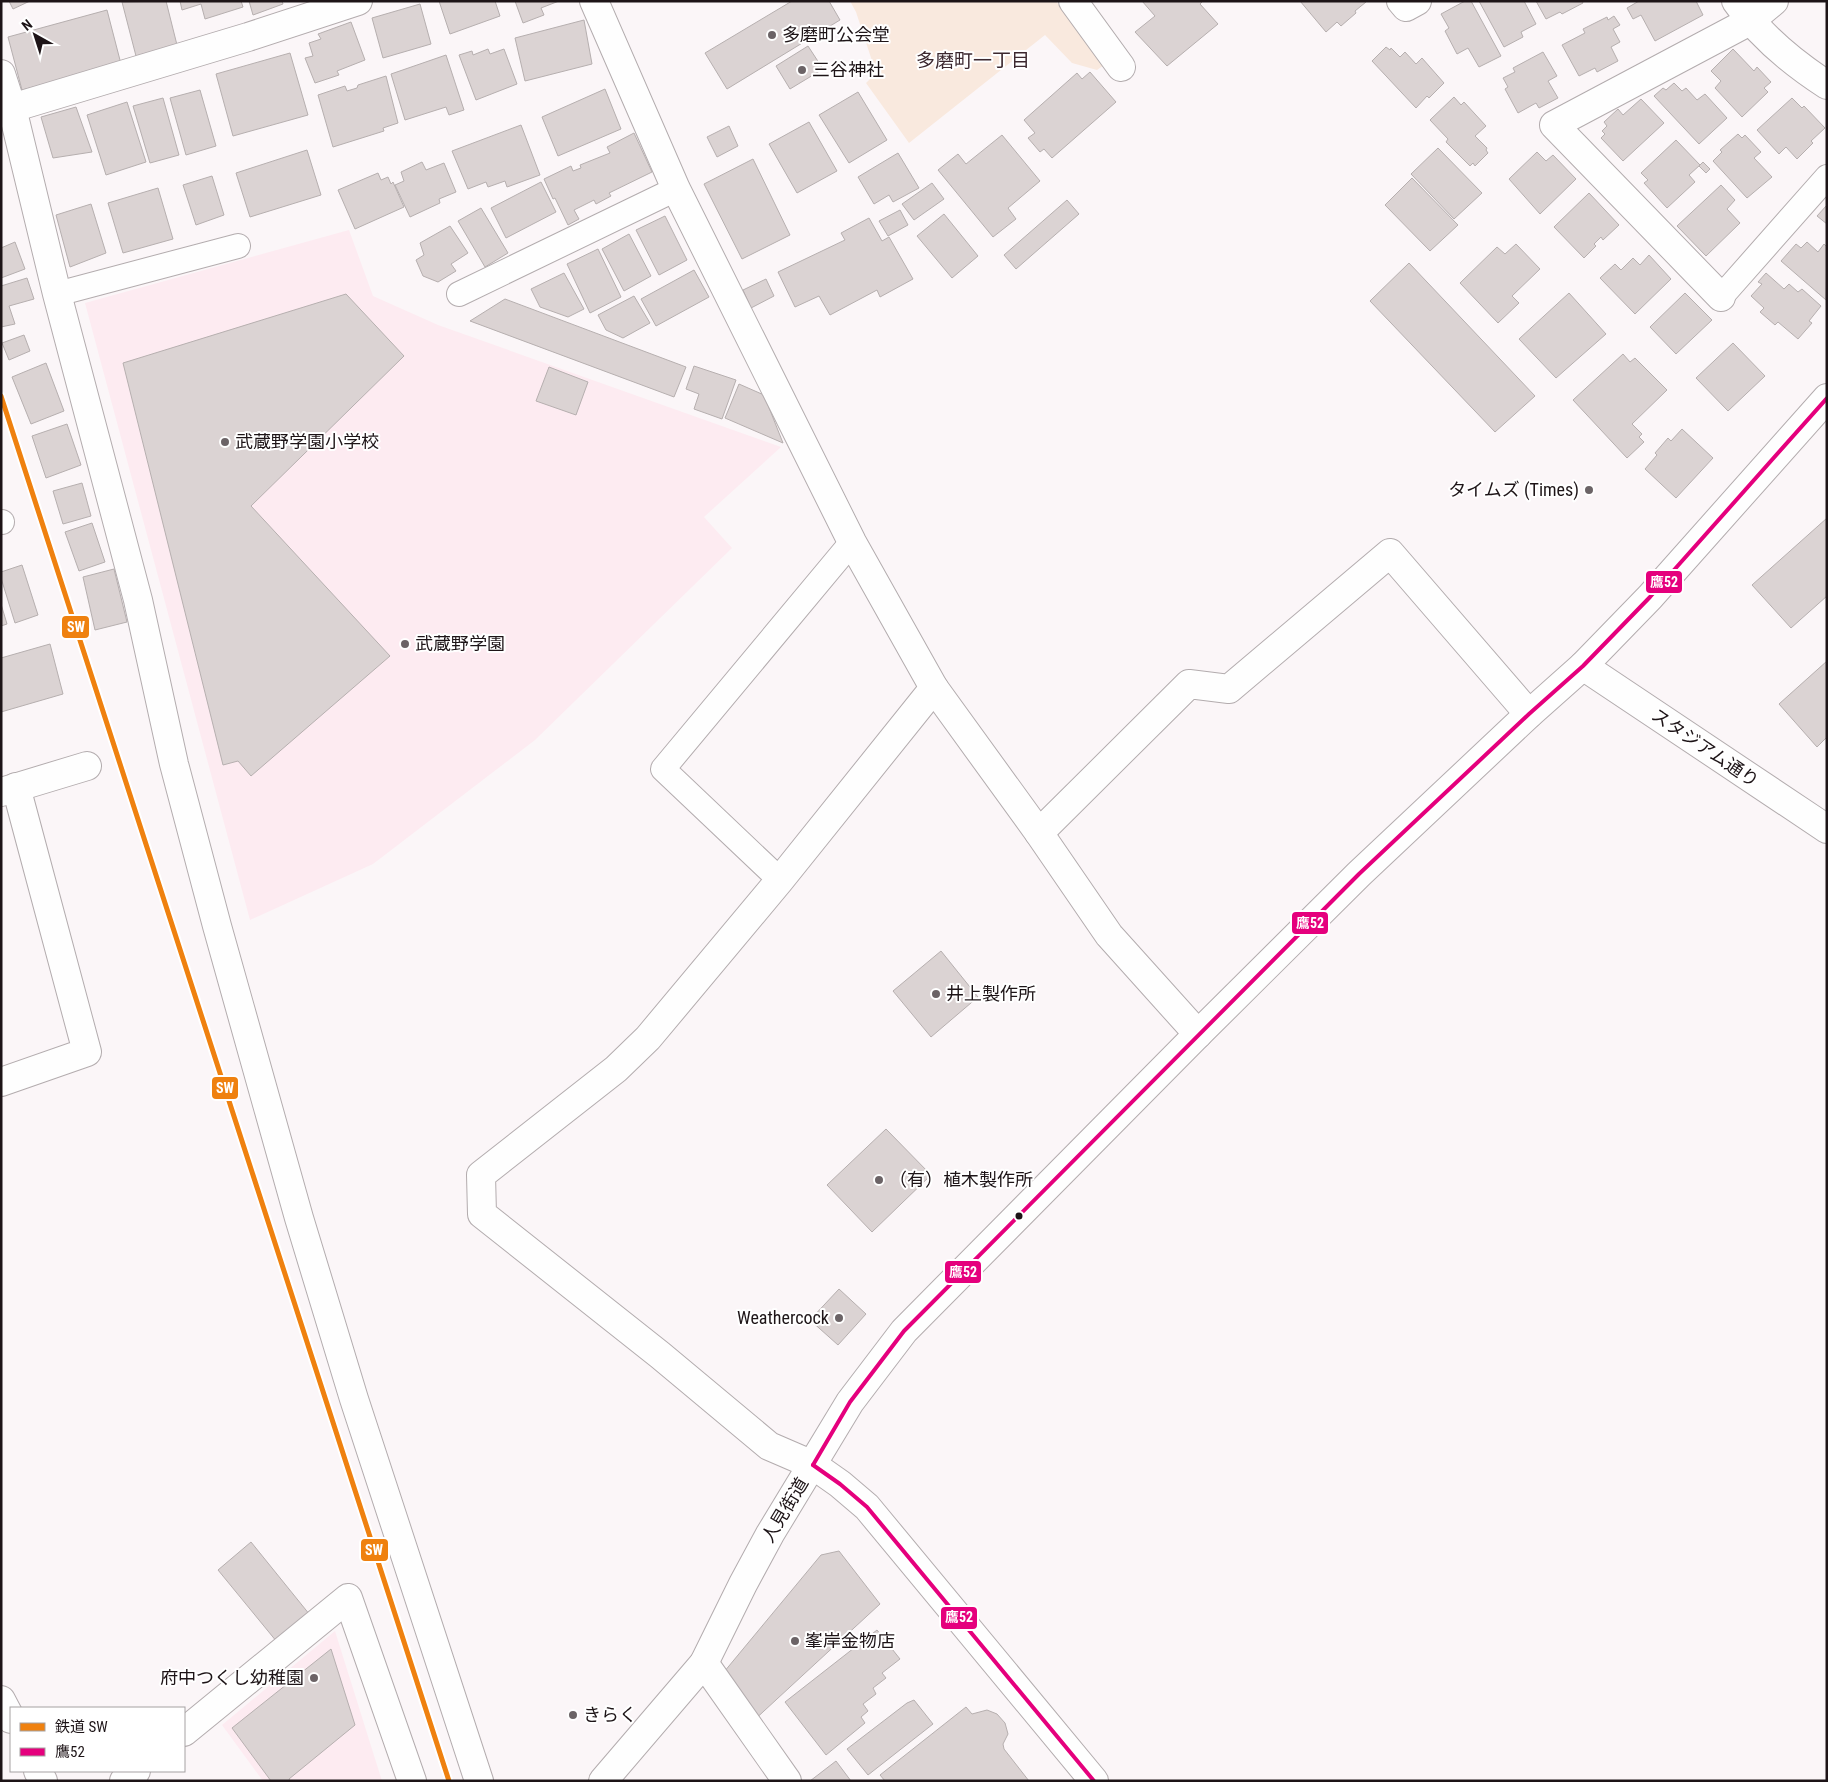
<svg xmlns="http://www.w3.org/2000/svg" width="1828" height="1782" viewBox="0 0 1828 1782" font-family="'Roboto Condensed','Noto Sans JP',sans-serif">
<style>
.built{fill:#fdebf1}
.green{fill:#f9e9de}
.building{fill:#dbd3d3;stroke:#b6afaf}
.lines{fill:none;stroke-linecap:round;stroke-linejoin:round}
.lane-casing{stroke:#b3acae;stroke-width:26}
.street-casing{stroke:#b3acae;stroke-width:30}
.secondary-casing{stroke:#b3acae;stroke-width:30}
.lane{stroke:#fefefe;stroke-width:24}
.street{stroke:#fefefe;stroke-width:28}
.secondary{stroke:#fefefe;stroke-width:28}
.bus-1-casing{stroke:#fff;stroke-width:8}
.bus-1{stroke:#e5007d;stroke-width:4}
.rail-1-casing{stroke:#fff;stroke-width:9}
.rail-1{stroke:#ef810f;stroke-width:5}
.poi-dot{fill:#6b6366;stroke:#fff;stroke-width:2}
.bus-dot{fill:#1d1417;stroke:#fff;stroke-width:2}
.labels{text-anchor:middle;stroke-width:4;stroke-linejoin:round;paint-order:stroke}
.poi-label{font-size:18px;fill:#1d1417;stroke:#fff;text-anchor:start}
.street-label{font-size:18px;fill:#1d1417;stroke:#fff}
.neighbourhood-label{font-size:19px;fill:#3c282f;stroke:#fff}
.line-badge{stroke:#fff;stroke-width:2}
.badge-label{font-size:14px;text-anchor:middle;font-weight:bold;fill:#fff}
</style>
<rect width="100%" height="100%" fill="#fbf6f8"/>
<g class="built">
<polygon points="349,230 373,296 438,325 781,447 704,517 732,548 535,740 373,864 250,920 85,303"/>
<polygon points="335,1631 382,1781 263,1781 222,1725"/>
</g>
<polygon class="green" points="850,1 1056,1 1104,65 1097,70 1072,63 1045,35 909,143 866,83 876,73 856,12"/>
<g class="building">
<polygon points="9,1 30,1 13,9"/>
<polygon points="166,1 177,45 136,56 122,2"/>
<polygon points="180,1 241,1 243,7 205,19 201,4 182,10"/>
<polygon points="249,1 282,1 283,4 253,15"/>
<polygon points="439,1 495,1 500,16 450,34"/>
<polygon points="515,1 559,1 541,8 544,15 523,23"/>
<polygon points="792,1 829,1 840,20 727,89 705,53"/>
<polygon points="1142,1 1203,1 1200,4 1218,24 1167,66 1135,32 1155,16"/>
<polygon points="1300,1 1365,1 1366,2 1355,11 1356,13 1341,26 1337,22 1326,32"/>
<polygon points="1465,1 1471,1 1501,56 1479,67 1468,48 1457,54 1445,31 1449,28 1441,14"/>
<polygon points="1479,1 1524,1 1536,24 1521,32 1523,37 1504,47"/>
<polygon points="1536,1 1582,1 1583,3 1562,14 1560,12 1546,19"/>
<polygon points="1639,1 1696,1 1703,15 1655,41 1641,15 1633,19 1627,8"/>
<polygon points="420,4 431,44 383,58 372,18"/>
<polygon points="107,10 121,64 22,90 8,37"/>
<polygon points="1614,16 1620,25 1613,29 1620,42 1611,47 1618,61 1597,72 1595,68 1579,76 1562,45 1585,33 1583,29 1607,17 1608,20"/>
<polygon points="584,20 592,64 525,81 515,38"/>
<polygon points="351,22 365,60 337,71 339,75 315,83 305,58 313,56 309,43 321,39 318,34"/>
<polygon points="808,46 823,69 790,89 776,66"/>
<polygon points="1386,47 1390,50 1391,48 1400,57 1405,52 1416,64 1422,58 1444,83 1429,98 1427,96 1416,108 1372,61"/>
<polygon points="488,49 490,54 504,49 517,84 476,100 459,55 472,51 473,55"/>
<polygon points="1733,49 1754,71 1757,67 1771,82 1764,88 1768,92 1742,117 1715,88 1721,81 1711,71"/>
<polygon points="1543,52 1557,76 1548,81 1558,98 1539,108 1536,103 1518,113 1505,89 1508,87 1503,78 1515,72 1513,68"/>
<polygon points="290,53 308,115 233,136 216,74"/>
<polygon points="446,55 464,110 449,115 446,107 405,120 391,74"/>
<polygon points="1090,72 1116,102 1052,158 1044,149 1040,152 1028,138 1035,133 1024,120 1077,73 1082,79"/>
<polygon points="386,76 398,123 383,128 384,131 333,147 318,95 345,86 347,91 357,88 358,85"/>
<polygon points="1674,83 1682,91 1686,88 1697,100 1705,94 1727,118 1699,144 1654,96 1663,88 1666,90"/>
<polygon points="605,89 621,129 558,156 542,117"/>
<polygon points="200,90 216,146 186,155 170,98"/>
<polygon points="858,92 887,140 849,163 819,115"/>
<polygon points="1454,97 1461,105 1464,102 1486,126 1475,136 1487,148 1486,150 1488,153 1475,166 1473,163 1470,166 1446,142 1448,139 1430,120"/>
<polygon points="163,98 179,155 150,163 133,106"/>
<polygon points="1792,98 1802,108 1804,106 1825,128 1811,141 1813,143 1797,159 1786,147 1779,154 1757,130"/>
<polygon points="1641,99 1664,123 1623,161 1601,138 1605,134 1602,131 1607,126 1604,122 1618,109 1623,115"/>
<polygon points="127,102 146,162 106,175 87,115"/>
<polygon points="76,107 92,152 53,158 41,117"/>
<polygon points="809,122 837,171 797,193 769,144"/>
<polygon points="521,125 540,175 507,187 505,181 488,187 486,182 468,189 452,151"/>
<polygon points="729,126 738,146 717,157 707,137"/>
<polygon points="634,133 652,172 609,193 611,196 596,204 594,200 574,210 579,219 568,225 555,198 553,199 544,179 571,166 573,171 581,168 580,165 610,153 607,147"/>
<polygon points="1738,134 1742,138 1745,135 1761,152 1754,158 1772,177 1747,198 1713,161 1722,152 1720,150"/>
<polygon points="1002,135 1040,181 1008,208 1016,219 993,237 938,170 958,154 966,164"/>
<polygon points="1676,140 1700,165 1689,175 1695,182 1667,208 1644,183 1648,180 1641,173"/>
<polygon points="1438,148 1482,193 1454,219 1411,174"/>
<polygon points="307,150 321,195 250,217 236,173"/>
<polygon points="1537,152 1546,161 1553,155 1576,179 1540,214 1509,179"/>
<polygon points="898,153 919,188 893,202 889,195 874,204 858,177"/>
<polygon points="753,159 790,235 742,259 704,184"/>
<polygon points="422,162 426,170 444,163 456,192 439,199 440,203 410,217 395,185 404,181 401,172"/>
<polygon points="1703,162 1710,169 1706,173 1699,166"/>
<polygon points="378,173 381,180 388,177 391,184 393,182 404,207 355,229 338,190"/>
<polygon points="212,176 224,215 196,225 183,185"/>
<polygon points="1412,178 1458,225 1430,251 1385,205"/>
<polygon points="541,182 556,212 506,238 491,208"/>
<polygon points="932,183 944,199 914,220 902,204"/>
<polygon points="1721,185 1735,200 1727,209 1740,223 1706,256 1677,226"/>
<polygon points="158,188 173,239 123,253 108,203"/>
<polygon points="1589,193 1619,225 1603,240 1601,237 1594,244 1596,246 1584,258 1554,227"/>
<polygon points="1067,200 1079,214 1016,269 1004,255"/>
<polygon points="91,204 106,253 70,267 56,215"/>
<polygon points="1827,205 1827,224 1817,216"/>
<polygon points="481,208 508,253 485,267 458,221"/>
<polygon points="900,210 908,225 888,236 879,221"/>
<polygon points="944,214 978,256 952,278 917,236"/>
<polygon points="665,216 687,260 659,275 636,230"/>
<polygon points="869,218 882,241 889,237 913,279 880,297 877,290 830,315 819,296 795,307 778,272 845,240 841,233"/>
<polygon points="450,226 468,253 451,264 456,271 438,282 423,276 416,260 424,255 420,243"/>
<polygon points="629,234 651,276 624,291 602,249"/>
<polygon points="15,242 25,269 1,278 1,248"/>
<polygon points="1807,242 1818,252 1824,244 1827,247 1826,300 1781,261 1796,244 1801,248"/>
<polygon points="1516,244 1540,269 1512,296 1519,303 1498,323 1460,283 1497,247 1505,254"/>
<polygon points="598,249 621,297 590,313 567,264"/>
<polygon points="1649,255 1671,279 1635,314 1600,278 1615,264 1621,270 1633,258 1640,265"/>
<polygon points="1409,263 1535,396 1495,432 1370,301"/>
<polygon points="694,270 709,297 656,326 641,299"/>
<polygon points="564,273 584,309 568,317 540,307 531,289"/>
<polygon points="1766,273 1784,289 1789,284 1798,292 1802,289 1821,306 1809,321 1812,323 1798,339 1778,322 1775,325 1760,312 1764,308 1751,296 1762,284 1758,282"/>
<polygon points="27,278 34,299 9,306 15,324 1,327 1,286"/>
<polygon points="766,279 774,296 751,308 743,290"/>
<polygon points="1569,293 1606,334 1556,378 1519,339"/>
<polygon points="1685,293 1712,320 1676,354 1650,327"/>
<polygon points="346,294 404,356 251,506 390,656 251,776 238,761 223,765 123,363"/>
<polygon points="634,296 650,323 623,338 606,330 598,315"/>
<polygon points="505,299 686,367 674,397 470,321"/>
<polygon points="24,335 30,351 9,360 2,343"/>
<polygon points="1733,343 1765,376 1728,411 1696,378"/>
<polygon points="1623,354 1630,362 1635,358 1667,390 1632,424 1642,434 1639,437 1644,442 1627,458 1573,400"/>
<polygon points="46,363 64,411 31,424 12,377"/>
<polygon points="694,366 736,380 722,419 694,409 699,394 686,389"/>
<polygon points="549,367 588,382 576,415 536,401"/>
<polygon points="739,384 764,395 783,443 725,418"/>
<polygon points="67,424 81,465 46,478 32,436"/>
<polygon points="1682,429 1713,458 1676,498 1645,469 1657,455 1655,453 1668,438 1671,441"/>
<polygon points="82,483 91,516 63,524 53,491"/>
<polygon points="1827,518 1827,596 1791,628 1752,585"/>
<polygon points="92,523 105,562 79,571 65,532"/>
<polygon points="22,565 38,615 15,623 1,578 1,572"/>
<polygon points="114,569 127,622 95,630 83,577"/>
<polygon points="1,604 7,624 1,626"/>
<polygon points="50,644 63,694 1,712 1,658"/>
<polygon points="1827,661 1827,737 1817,747 1779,704"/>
<polygon points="941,951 978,997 931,1037 893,991"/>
<polygon points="886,1129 931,1175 872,1232 827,1185"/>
<polygon points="839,1289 866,1314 838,1345 810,1320"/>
<polygon points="251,1542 310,1615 277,1642 218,1570"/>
<polygon points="839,1551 880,1604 751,1723 719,1678 821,1555"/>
<polygon points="877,1630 900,1659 882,1673 886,1678 873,1688 876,1694 863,1704 868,1711 861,1717 865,1723 826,1755 785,1702"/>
<polygon points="331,1649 355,1725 289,1779 290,1781 271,1781 232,1728"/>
<polygon points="914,1700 933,1724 868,1775 847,1749 907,1703"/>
<polygon points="966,1707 972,1714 987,1710 997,1714 1005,1723 1008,1734 1003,1744 1004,1749 1029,1781 885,1781 880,1775"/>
<polygon points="836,1761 851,1781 810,1781"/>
</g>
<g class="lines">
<g class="lane-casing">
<g id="lane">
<polyline points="57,294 238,246"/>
<polyline points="459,294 676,189"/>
<polyline points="1721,297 1827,177"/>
<polyline points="1,522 2,522"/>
<polyline points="780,880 663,769 852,542"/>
</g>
</g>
<g class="street-casing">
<g id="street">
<polyline points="594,1 676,189 852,542 934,688 1039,833 1109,935 1198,1034"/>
<polyline points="1073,1 1121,67"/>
<polyline points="1401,1 1406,7 1417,1"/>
<path d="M1736,1c23,34 57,62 91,84"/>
<polyline points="1,74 12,108 57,294 138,600 174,764 217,926 299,1218 354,1399 479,1781"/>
<polyline points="12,108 248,37 358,1"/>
<polyline points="1721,297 1554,125 1750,21 1774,1"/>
<polyline points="1,792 87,766"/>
<polyline points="1039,833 1189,684 1229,689 1390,553 1529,714"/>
<polyline points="1,1082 87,1052 16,787"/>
<polyline points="813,1465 769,1446 660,1355 482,1214 481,1175 616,1069 648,1038 780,880 934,688"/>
<polyline points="704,1663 787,1781"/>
<polyline points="1,1700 11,1719"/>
<polyline points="184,1732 348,1598 412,1781"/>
<polyline points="38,1771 43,1781"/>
<polyline points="124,1781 136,1771"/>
</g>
</g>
<g class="secondary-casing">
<g id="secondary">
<polyline points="1583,666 1827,829"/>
<polyline points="813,1465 840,1484 867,1507 1094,1781"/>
<polyline points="603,1781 704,1663 743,1584 770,1534 850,1402 904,1331 1198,1034 1359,874 1529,714 1583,666 1650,597 1827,398"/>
</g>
</g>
<use href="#lane" class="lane"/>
<use href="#street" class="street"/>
<use href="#secondary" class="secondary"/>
<g class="bus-1-casing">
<g id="bus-1">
<polyline points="813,1465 850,1402 904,1331 1359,874 1529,714 1583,666 1650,597 1827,398"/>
<polyline points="813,1465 840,1484 867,1507 1094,1781"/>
</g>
</g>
<use href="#bus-1" class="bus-1"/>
<g class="rail-1-casing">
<polyline id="rail-1" points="1,396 449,1781"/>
</g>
<use href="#rail-1" class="rail-1"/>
</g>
<g class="poi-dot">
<circle cx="772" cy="35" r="5"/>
<circle cx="802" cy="70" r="5"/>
<circle cx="225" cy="442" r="5"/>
<circle cx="1589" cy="490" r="5"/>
<circle cx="405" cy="644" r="5"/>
<circle cx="936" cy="994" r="5"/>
<circle cx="879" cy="1180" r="5"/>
<circle cx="839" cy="1318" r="5"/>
<circle cx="795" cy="1641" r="5"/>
<circle cx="314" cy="1678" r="5"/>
<circle cx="573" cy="1715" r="5"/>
</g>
<circle class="bus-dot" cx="1019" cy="1216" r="4.5"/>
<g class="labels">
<g class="poi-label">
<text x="782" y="41">多磨町公会堂</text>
<text x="812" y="76">三谷神社</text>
<text x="235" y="448">武蔵野学園小学校</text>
<text x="1579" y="496" text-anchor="end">タイムズ (Times)</text>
<text x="415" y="650">武蔵野学園</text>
<text x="946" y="1000">井上製作所</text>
<text x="889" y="1186">（有）植木製作所</text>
<text x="829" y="1324" text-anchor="end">Weathercock</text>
<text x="805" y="1647">峯岸金物店</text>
<text x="304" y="1684" text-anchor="end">府中つくし幼稚園</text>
<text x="583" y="1721">きらく</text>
</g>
<g class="street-label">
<text transform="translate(1705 748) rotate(34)" y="6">スタジアム通り</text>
<text transform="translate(785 1510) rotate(-59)" y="6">人見街道</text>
</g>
<g class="neighbourhood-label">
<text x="973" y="67">多磨町一丁目</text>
</g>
</g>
<g class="line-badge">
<rect x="1645" y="570" width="38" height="24" rx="5" fill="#e5007d"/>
<rect x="61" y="615" width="29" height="24" rx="5" fill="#ef810f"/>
<rect x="1291" y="911" width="38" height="24" rx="5" fill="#e5007d"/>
<rect x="211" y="1076" width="28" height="24" rx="5" fill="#ef810f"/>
<rect x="944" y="1260" width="38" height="24" rx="5" fill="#e5007d"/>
<rect x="360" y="1538" width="29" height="24" rx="5" fill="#ef810f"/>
<rect x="940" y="1606" width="38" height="24" rx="5" fill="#e5007d"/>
</g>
<g class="badge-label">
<text x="1664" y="587">鷹52</text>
<text x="76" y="632">SW</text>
<text x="1310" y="928">鷹52</text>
<text x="225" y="1093">SW</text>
<text x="963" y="1277">鷹52</text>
<text x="374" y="1555">SW</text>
<text x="959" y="1622">鷹52</text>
</g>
<rect width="1828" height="1782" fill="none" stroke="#1d1417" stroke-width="5"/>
<rect x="10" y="1707" width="175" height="65" fill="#ffffff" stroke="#a5a1a2"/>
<rect x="20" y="1723" width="25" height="8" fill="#ef810f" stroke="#a5a1a2"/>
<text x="55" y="1732" font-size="15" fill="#1d1417">鉄道 SW</text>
<rect x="20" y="1748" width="25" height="8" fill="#e5007d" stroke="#a5a1a2"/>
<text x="55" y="1757" font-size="15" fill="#1d1417">鷹52</text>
<g transform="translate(35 35) rotate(321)" stroke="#ffffff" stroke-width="4" paint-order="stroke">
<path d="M0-4L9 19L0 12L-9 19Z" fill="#1d1417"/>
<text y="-8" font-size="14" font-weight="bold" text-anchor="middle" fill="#1d1417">N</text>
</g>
</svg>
